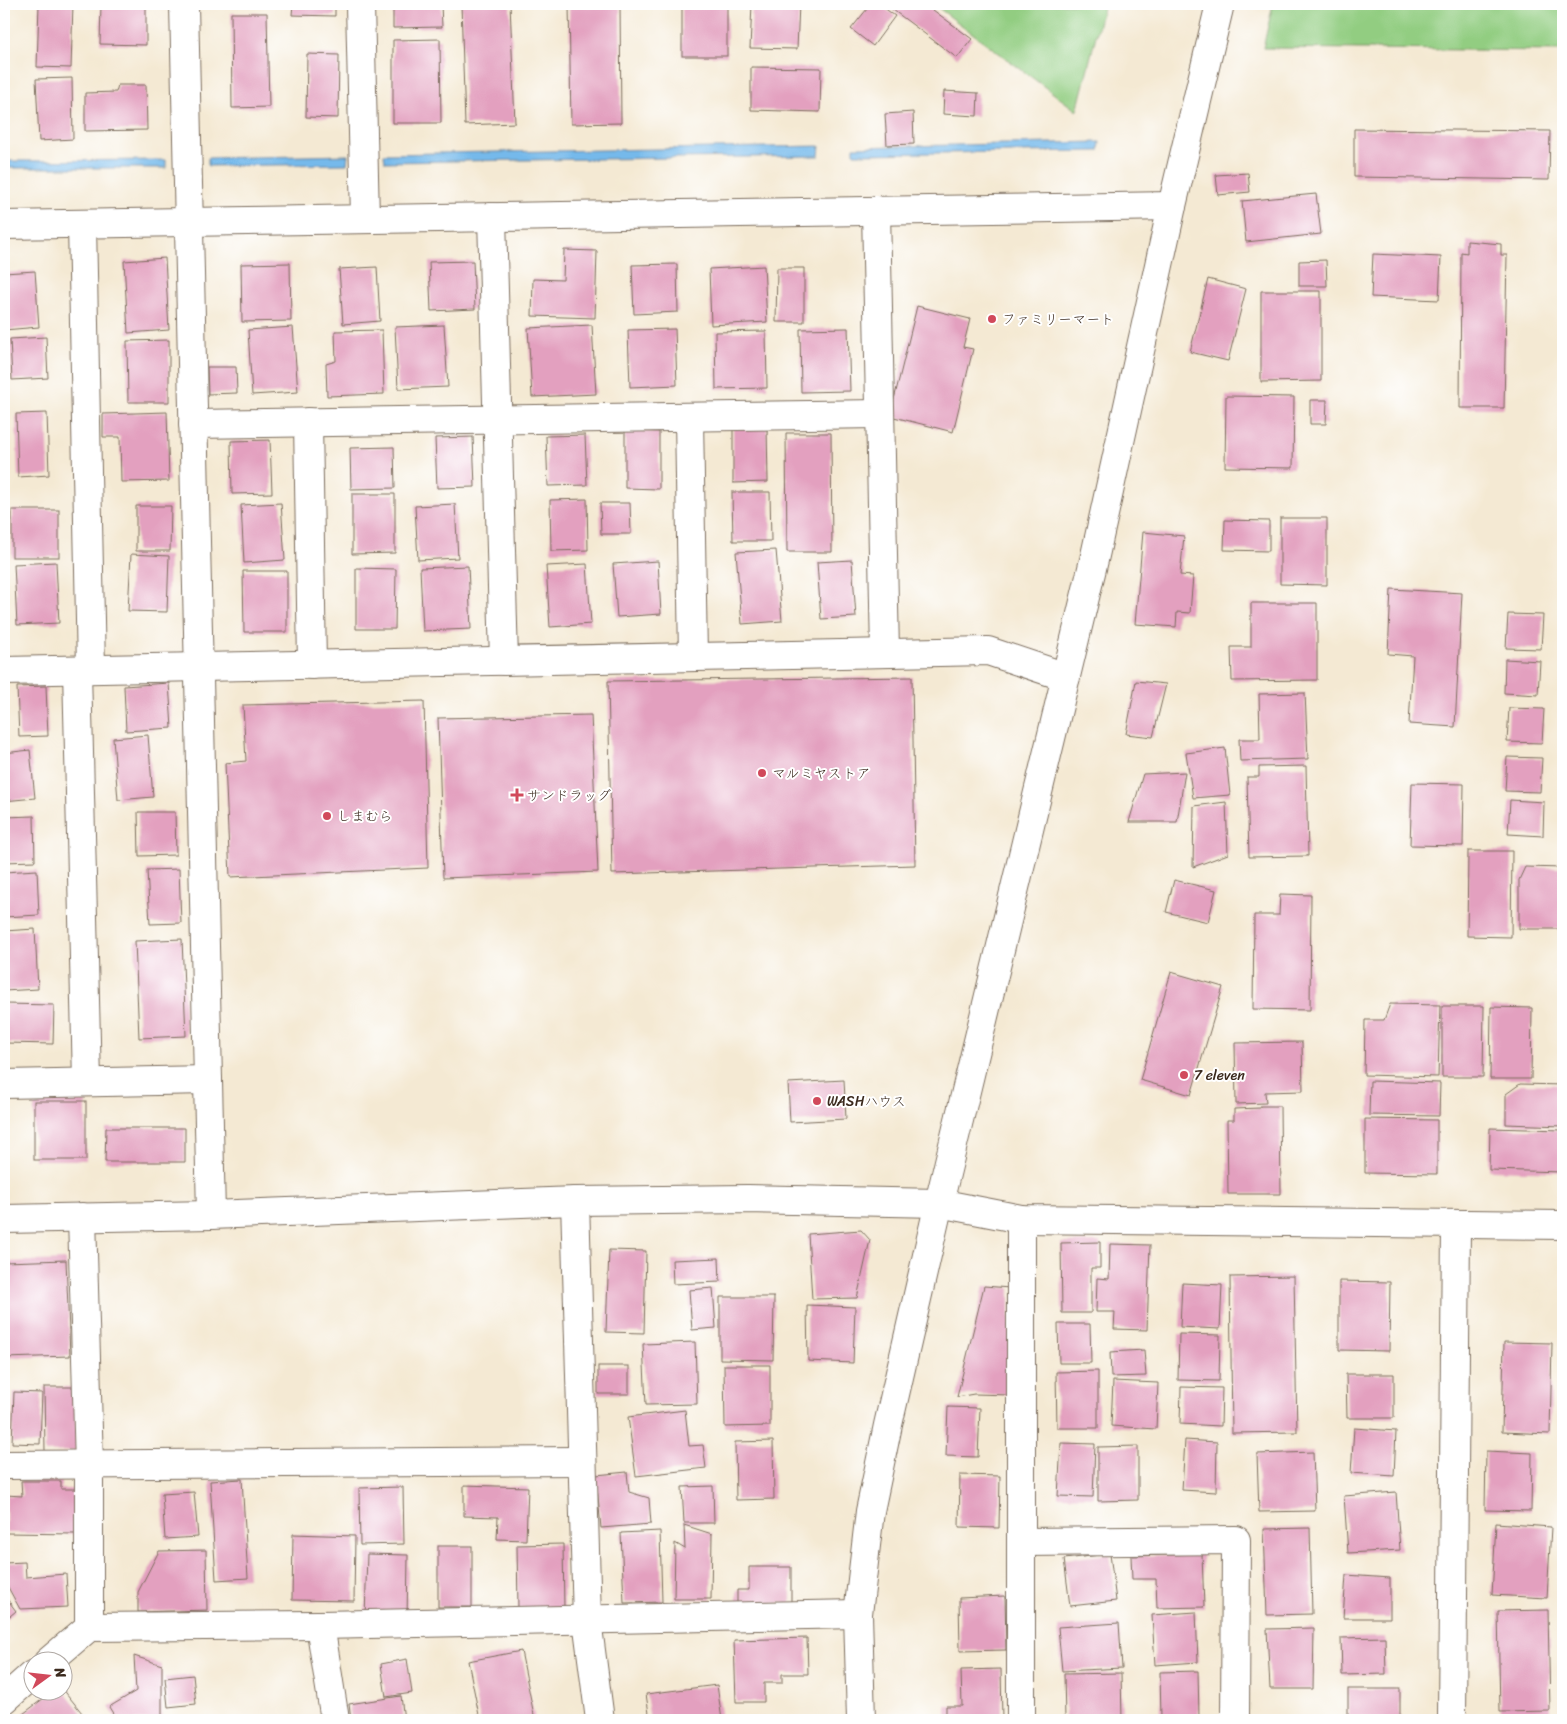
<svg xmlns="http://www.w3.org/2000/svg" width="1567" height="1724" viewBox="0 0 1567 1724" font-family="Sriracha,'Klee One',sans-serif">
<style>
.green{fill:#92cd81;stroke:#667c50}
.water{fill:#75b9eb;stroke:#587284}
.building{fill:#e3a0bf}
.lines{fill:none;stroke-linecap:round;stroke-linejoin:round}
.minor-casing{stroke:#7c6d5d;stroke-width:30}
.minor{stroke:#fff;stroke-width:28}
.poi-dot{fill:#d1495b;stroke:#fff;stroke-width:2}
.labels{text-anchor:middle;stroke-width:4;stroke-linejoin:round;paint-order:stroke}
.poi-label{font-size:14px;fill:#3b2a1e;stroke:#fff;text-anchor:start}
</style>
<rect width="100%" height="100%" fill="#fff"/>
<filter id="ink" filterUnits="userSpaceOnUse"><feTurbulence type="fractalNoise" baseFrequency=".02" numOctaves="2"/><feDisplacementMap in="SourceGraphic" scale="10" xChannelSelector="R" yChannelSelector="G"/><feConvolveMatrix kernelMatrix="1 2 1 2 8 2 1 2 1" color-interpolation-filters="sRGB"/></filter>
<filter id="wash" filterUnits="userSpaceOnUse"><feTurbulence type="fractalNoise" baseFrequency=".0096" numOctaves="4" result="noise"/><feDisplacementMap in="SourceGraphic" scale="20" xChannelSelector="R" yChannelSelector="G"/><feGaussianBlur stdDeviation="1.12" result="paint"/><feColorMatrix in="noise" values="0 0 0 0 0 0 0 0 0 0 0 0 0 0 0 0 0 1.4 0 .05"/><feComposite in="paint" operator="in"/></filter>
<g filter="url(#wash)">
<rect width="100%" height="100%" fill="#f4e9d3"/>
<g class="green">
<polygon points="933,4 1104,4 1077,111"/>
<polygon points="1273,4 1563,4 1563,51 1263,48"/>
</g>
<g class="water">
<polygon points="1100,142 1099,151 854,154 854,147"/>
<polygon points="820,146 819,156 385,162 384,154"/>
<polygon points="348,155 347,164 208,166 208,158"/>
<polygon points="166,160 166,168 9,168 9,161"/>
</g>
<g id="blocks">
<g class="building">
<polygon points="39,4 73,4 71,68 37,67"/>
<polygon points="101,4 146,4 146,45 100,44"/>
<polygon points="293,4 335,4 335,16 292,15"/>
<polygon points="393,4 441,4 442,27 393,28"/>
<polygon points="461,4 510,4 515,123 465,125"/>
<polygon points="569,4 620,4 621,123 571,124"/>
<rect x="682" y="4" width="45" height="52"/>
<polygon points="752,4 799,4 797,49 750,48"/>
<polygon points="871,4 879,4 895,16 873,46 851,29"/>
<polygon points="885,4 925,4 972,39 957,58"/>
<polygon points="231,13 267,13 269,107 232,108"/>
<polygon points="440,39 441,123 393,123 393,40"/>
<polygon points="307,54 339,55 338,118 306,117"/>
<polygon points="751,67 821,68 820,112 751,110"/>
<polygon points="72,78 73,139 39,141 36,79"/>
<polygon points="118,85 146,85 147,130 85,131 85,93 116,92"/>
<polygon points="944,91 978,93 977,116 943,114"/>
<polygon points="913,112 914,144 887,145 885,114"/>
<polygon points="1354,129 1550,131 1549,180 1354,177"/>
<polygon points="1248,173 1250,192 1218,195 1216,175"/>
<polygon points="1316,194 1321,234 1246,242 1242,201"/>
<polygon points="1467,241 1501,244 1501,255 1507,255 1504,408 1460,408 1461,252 1467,253"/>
<polygon points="564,250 597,251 595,318 532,316 533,279 563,280"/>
<polygon points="1373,254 1441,257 1439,300 1371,297"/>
<polygon points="165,258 169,330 128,333 124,261"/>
<polygon points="1326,260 1327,286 1299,286 1299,261"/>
<polygon points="473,261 475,309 431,311 429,262"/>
<polygon points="290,263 291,321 242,322 241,264"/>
<polygon points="677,264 678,312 634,314 632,265"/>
<polygon points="764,266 767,322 711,325 709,269"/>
<polygon points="377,267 380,321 343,324 339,269"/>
<polygon points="777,268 804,268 804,322 776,322"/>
<polygon points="35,271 39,327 4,330 4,273"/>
<polygon points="1208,279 1246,289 1228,361 1190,352"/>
<polygon points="1261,291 1321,291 1321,381 1261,382"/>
<polygon points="917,306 970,319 963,347 973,349 953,432 890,416"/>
<polygon points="444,325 448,387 398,389 395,327"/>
<polygon points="592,325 596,394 532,397 528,328"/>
<polygon points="293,327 298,392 252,395 248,330"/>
<polygon points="848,328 850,391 801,392 800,329"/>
<polygon points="675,329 677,385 630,387 628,330"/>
<polygon points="382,330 384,394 327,396 326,364 336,361 335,331"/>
<polygon points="766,331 767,388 716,389 715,332"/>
<polygon points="46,337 48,378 12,380 10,339"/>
<polygon points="169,340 169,402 128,402 127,341"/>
<polygon points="207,367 236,367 237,393 208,394"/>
<polygon points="1226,396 1294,397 1293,468 1225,467"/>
<polygon points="1310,400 1327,400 1326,424 1310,424"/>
<polygon points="167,412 169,481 121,482 120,437 103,437 103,414"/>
<polygon points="47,413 49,475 18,477 16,414"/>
<polygon points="767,427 768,482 733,483 733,428"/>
<polygon points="625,431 659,432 659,489 625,488"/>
<polygon points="786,433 831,433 832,552 787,552"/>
<polygon points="585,435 587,485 548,486 546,436"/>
<polygon points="473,437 475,487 437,488 435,438"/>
<polygon points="270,440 272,493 232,494 231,441"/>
<polygon points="394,447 395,488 351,489 350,448"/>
<polygon points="732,492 770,492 771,541 733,541"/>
<polygon points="352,494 395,494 395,553 352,554"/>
<polygon points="587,499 588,550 551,551 550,500"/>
<polygon points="281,503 285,560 244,563 241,505"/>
<polygon points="600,503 630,503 631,534 601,534"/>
<polygon points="455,504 458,558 418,560 415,506"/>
<polygon points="136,506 171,506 170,551 136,551"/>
<rect x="12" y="510" width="47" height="47"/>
<polygon points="1280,518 1327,518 1327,585 1280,584"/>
<polygon points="1225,520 1269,521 1269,551 1224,550"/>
<polygon points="1143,532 1184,536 1180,575 1193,576 1190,613 1177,612 1176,627 1135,624"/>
<polygon points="776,550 782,621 742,624 736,552"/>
<polygon points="131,554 169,556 167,612 128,611"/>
<polygon points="852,560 856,617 821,619 817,562"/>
<polygon points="658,561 661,614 617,617 613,564"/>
<polygon points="56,562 59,623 17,625 14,564"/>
<polygon points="587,564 591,624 550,627 546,566"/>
<polygon points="468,566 471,629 423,631 420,568"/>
<polygon points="356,568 396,569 395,629 356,629"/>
<polygon points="243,571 287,571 287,632 244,632"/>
<polygon points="1391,589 1462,593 1455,727 1409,724 1413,656 1388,654"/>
<polygon points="1251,603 1317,603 1317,680 1232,681 1231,647 1251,647"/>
<polygon points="1508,614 1543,615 1541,649 1506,648"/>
<polygon points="1505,659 1540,661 1538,695 1504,693"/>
<polygon points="912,677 915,865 612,874 608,681"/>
<polygon points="1136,681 1166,684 1153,737 1126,734"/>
<polygon points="169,683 172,728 126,731 124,686"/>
<polygon points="46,686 48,736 19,737 17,687"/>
<polygon points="1305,693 1308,759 1240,761 1239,739 1260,739 1259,694"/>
<polygon points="424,701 428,868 230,877 225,763 246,761 243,705"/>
<polygon points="1509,708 1544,709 1542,743 1507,742"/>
<polygon points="591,715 598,872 443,878 438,718"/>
<polygon points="148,735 153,797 118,800 113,738"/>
<polygon points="1225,748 1230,795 1193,798 1186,753"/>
<polygon points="30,750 35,798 4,801 4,753"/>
<polygon points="1507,757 1542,758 1540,792 1505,791"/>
<polygon points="1306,766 1308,856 1249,857 1247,777 1259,777 1259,767"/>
<polygon points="1185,772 1177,822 1129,822 1143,774"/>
<polygon points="1412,783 1464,784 1463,846 1410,845"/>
<polygon points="1510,800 1544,802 1543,836 1508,834"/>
<polygon points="1226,802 1228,854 1193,867 1194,806"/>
<polygon points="138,812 175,812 176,855 139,856"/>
<polygon points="34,816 35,861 4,862 4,817"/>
<polygon points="1468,851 1512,851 1511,937 1467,936"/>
<polygon points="1525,867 1563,868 1563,929 1519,929 1519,880"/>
<polygon points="179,869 181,923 150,924 147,870"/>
<polygon points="37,870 39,915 4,917 4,872"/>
<polygon points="1174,880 1216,890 1208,922 1166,912"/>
<polygon points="1280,894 1311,895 1310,1010 1253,1009 1254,915 1279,915"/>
<polygon points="35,929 38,989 4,991 4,931"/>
<polygon points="182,939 186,1036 139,1038 135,941"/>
<polygon points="1171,972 1223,987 1191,1095 1140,1080"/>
<polygon points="5,1004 54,1005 53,1044 5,1043"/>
<polygon points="1390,1004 1440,1005 1438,1077 1364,1075 1365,1020 1384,1020"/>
<polygon points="1442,1006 1484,1006 1483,1077 1442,1077"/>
<polygon points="1491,1007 1532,1008 1531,1079 1490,1079"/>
<polygon points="1302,1042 1303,1091 1265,1092 1266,1103 1236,1104 1235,1043"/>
<polygon points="844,1080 846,1119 790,1122 788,1083"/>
<polygon points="1370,1081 1440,1083 1439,1116 1369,1115"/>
<polygon points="1520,1084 1563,1085 1563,1126 1506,1124 1506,1094"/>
<rect x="34" y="1101" width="52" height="59"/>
<polygon points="1260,1106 1280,1106 1281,1194 1228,1194 1227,1120 1234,1120 1234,1109 1260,1108"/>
<polygon points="1365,1119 1437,1120 1437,1174 1365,1173"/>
<polygon points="106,1128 185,1128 185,1162 105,1162"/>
<polygon points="1490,1128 1563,1130 1563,1172 1489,1170"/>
<polygon points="861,1230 870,1240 857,1298 812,1299 808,1234"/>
<polygon points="1100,1242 1100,1268 1091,1268 1091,1313 1062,1313 1061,1243"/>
<polygon points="1110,1244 1150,1245 1147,1330 1114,1329 1115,1312 1096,1312 1097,1278 1109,1279"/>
<polygon points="609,1250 646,1251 644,1333 606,1332"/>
<polygon points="719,1258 720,1282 673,1284 672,1260"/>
<polygon points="66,1260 70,1356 4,1358 4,1262"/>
<polygon points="1294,1276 1297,1432 1232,1433 1230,1277"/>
<polygon points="1339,1281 1390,1282 1389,1351 1339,1350"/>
<polygon points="1182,1283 1222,1285 1220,1329 1180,1327"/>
<polygon points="984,1286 1010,1288 1010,1395 974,1394 957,1397"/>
<polygon points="713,1288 716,1328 692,1330 689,1290"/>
<polygon points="720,1297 774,1297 773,1360 720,1359"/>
<polygon points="807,1305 855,1307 853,1363 808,1361"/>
<polygon points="1058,1324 1090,1324 1091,1363 1059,1363"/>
<polygon points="1179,1334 1220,1335 1219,1381 1178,1380"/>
<polygon points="695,1342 697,1404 646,1405 643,1344"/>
<polygon points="1504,1342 1552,1343 1550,1434 1502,1432"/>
<polygon points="1144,1350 1146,1376 1111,1377 1110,1352"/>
<polygon points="724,1365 770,1365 770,1426 725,1427"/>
<rect x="598" y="1366" width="31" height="28"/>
<polygon points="1098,1371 1098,1428 1057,1428 1056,1372"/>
<polygon points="1346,1374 1394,1374 1394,1418 1347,1418"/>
<polygon points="1113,1381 1158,1383 1156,1429 1111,1426"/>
<polygon points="44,1387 76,1387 76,1451 45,1452"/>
<polygon points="1181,1387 1222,1388 1221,1426 1180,1424"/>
<polygon points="14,1392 42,1393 40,1444 12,1443"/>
<polygon points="948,1407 980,1408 978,1457 946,1456"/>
<polygon points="685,1410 689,1446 703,1445 706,1468 636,1476 628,1417"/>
<polygon points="1354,1428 1396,1431 1394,1476 1351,1473"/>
<polygon points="1185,1440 1217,1442 1216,1492 1182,1490"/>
<polygon points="773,1441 774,1499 736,1500 735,1442"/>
<polygon points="1061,1443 1095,1444 1093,1497 1058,1496"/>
<polygon points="1138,1446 1138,1500 1098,1501 1098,1447"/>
<polygon points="1486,1451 1532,1453 1531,1511 1485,1510"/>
<polygon points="1313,1452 1315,1511 1259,1512 1257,1454"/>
<polygon points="627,1472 629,1492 649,1498 651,1524 601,1528 596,1475"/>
<polygon points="960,1475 1000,1476 999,1528 959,1527"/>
<polygon points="242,1479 248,1578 216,1580 210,1481"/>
<polygon points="21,1481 61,1481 61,1489 76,1489 75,1534 6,1533 6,1495 22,1496"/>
<polygon points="464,1485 528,1487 526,1540 497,1539 498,1517 464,1516"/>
<polygon points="713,1486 714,1523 684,1523 682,1487"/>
<polygon points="403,1487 404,1544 360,1545 359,1488"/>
<polygon points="194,1492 198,1537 165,1539 162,1494"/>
<polygon points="1396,1492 1400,1550 1348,1553 1344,1496"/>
<polygon points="1496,1523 1551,1527 1547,1598 1492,1595"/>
<polygon points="684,1525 712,1534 711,1599 674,1599 675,1543 685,1549"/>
<polygon points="1310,1528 1312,1614 1267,1615 1264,1529"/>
<polygon points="660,1531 662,1602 624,1603 621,1533"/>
<polygon points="293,1534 355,1536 354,1601 292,1600"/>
<polygon points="563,1544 564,1609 518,1609 517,1545"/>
<rect x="438" y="1546" width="34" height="61"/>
<polygon points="206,1550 207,1610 138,1612 138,1592 159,1551"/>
<polygon points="367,1554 408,1555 407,1619 365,1617"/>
<polygon points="1110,1554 1116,1601 1070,1606 1064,1559"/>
<polygon points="1202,1554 1204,1607 1157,1608 1156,1579 1132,1579 1131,1556"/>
<polygon points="25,1562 26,1577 66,1574 68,1607 20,1609 4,1580 4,1563"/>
<polygon points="749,1567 791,1567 791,1603 737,1603 737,1590 749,1590"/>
<polygon points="1346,1575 1390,1578 1390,1618 1343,1618"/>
<polygon points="4,1595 16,1611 4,1621"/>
<polygon points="1005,1596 1006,1650 960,1651 959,1598"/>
<polygon points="1548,1610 1550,1711 1500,1712 1498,1611"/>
<polygon points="1196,1612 1198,1662 1155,1665 1152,1615"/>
<polygon points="1119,1623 1122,1668 1062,1671 1058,1627"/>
<polygon points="1314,1628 1313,1689 1270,1689 1267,1629"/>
<polygon points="1385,1637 1386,1674 1342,1675 1341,1638"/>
<polygon points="807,1638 808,1674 782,1674 782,1683 764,1683 764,1702 736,1702 734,1640"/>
<polygon points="521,1651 535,1720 480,1720 468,1661"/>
<polygon points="134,1656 162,1665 162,1717 157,1720 117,1720 109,1707 136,1691"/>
<polygon points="407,1659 412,1693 386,1697 381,1664"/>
<polygon points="1001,1669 1002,1720 946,1720 946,1706 962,1706 961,1670"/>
<polygon points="1198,1671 1199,1717 1161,1718 1160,1672"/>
<polygon points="1121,1673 1122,1720 1065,1720 1064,1674"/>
<polygon points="193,1675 196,1704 168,1707 165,1678"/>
<polygon points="717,1685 722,1720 650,1720 646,1694"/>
<polygon points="62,1688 86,1718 83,1720 15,1720 52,1692 62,1692"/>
<rect x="1348" y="1689" width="52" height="31"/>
<polygon points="401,1696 404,1720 351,1720 349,1704"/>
</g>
</g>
</g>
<g filter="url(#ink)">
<use href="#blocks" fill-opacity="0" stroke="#7c6d5d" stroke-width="1"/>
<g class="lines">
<g class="minor-casing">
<g id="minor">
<polyline points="184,4 211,1215"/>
<polyline points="360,4 365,219"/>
<polyline points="876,210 885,653"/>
<polyline points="492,217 504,661"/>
<polyline points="82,224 91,669"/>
<polyline points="4,225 1172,206"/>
<polyline points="689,417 693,657"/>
<polyline points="308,422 312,665"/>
<polyline points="193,424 880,414"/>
<polyline points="77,670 87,1082"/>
<polyline points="4,671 988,651 1066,677"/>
<polyline points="4,1084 208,1080"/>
<polyline points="575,1201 587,1620 600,1720"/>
<polyline points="82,1217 89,1465 89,1627"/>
<polyline points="4,1219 211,1215 575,1201 748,1199 939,1203 1021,1219 1563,1225"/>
<polyline points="4,1465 582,1461"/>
<polyline points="1021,1542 1236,1540 1235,1720"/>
<polyline points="320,1625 335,1720"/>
<polyline points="48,1662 89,1627 320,1625 858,1614"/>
<polyline points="4,1700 32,1675"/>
<polyline points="861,1720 858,1614 870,1511 888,1425 939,1203 1094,560 1172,206 1220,4"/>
<polyline points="1021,1720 1021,1219"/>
<polyline points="1452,1720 1456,1225"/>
</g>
</g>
<use href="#minor" class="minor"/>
</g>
</g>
<g class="poi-dot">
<circle cx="992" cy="319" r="5"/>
<circle cx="762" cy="773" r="5"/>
<path d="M514.5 787.5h5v5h5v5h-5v5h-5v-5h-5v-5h5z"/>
<circle cx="327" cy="816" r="5"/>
<circle cx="1184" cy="1075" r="5"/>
<circle cx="817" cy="1101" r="5"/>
</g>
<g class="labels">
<g class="poi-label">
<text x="1002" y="324">ファミリーマート</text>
<text x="772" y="778">マルミヤストア</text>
<text x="527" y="800">サンドラッグ</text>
<text x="337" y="821">しまむら</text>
<text x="1194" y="1080">7 eleven</text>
<text x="827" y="1106">WASHハウス</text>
</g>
</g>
<rect width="1567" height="1724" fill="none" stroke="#fff" stroke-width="20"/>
<g transform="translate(48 1676) rotate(75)"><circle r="24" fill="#ffffff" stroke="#b1aaa5"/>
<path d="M0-4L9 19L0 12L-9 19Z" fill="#d1495b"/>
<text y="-8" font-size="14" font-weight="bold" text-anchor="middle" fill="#3b2a1e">N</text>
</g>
</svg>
